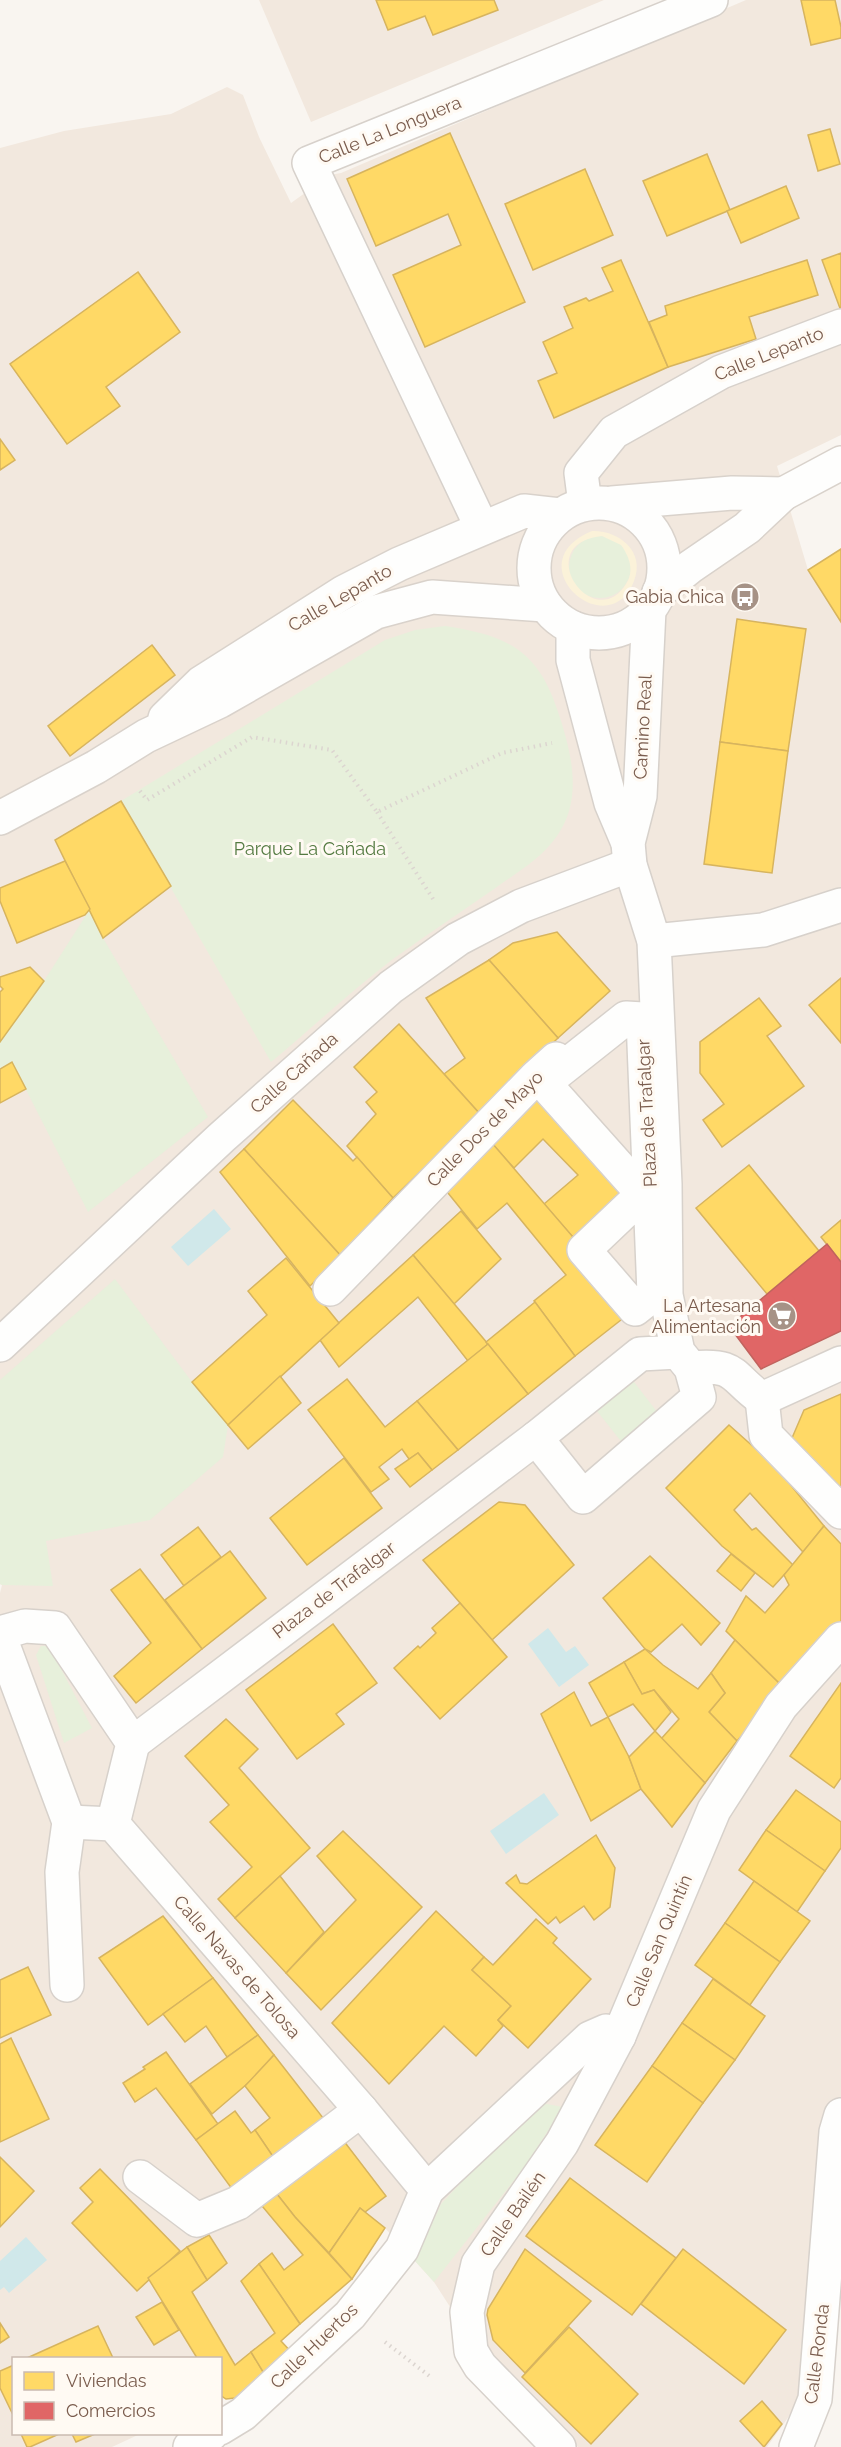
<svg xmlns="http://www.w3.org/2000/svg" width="841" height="2447" viewBox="0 0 841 2447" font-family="Raleway,sans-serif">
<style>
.residential{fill:#f2e8de}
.green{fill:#e7f0db}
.sand{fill:#fbf2d9;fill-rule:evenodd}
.water{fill:#d0e8ea}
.homes{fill:#ffd966;stroke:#d7b45e;stroke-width:1.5}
.shops{fill:#e06666;stroke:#c1635e;stroke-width:1.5}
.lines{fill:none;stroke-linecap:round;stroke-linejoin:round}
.street-casing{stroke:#d7d1cb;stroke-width:36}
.secondary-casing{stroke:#d9d2cb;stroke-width:36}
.path{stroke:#dcd5d0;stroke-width:4;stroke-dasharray:1.5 4.5;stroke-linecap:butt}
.street{stroke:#fefefd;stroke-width:33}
.secondary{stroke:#fefefd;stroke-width:33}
.labels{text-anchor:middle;stroke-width:6;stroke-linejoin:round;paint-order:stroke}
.street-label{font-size:18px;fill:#7a5c4d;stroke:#fffaf3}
.poi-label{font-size:18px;fill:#7a5c4d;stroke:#fffaf3;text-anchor:end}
.park-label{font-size:18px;fill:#537a41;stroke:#fffaf3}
</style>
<rect width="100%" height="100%" fill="#f9f5f0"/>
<g class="residential">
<polygon points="259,0 604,0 311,122"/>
<polygon points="746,0 841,0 841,435 777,466 808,570 841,622 841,2132 802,2398 767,2447 578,2447 483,2358 434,2282 385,2228 352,2279 282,2341 293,2354 235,2398 226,2399 221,2396 220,2358 14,2358 14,2434 140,2434 112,2447 0,2447 0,1593 2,1585 0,1584 0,148 64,131 171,114 227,87 243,95 259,137 291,203 330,175 341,173"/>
</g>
<g class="green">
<circle cx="600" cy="567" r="31"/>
<path d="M445,626c60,9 92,23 112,83 14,41 27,89 0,127 -16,23 -41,37 -63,53 -33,23 -68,46 -101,70 -42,32 -81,69 -122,103l-150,-261 264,-161 30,-10z"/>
<polygon points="90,909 103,938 208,1117 88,1212 12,1062 0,1068 0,1042 44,981"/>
<polygon points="115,1279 192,1382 228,1425 223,1457 150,1520 46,1541 53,1586 2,1585 0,1584 0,1380"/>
<polygon points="631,1378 661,1417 624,1445 593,1406"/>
<polygon points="41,1646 49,1646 92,1728 64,1743 36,1655"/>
<polygon points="536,2102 563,2107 527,2164 434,2282 415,2261 441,2204"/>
</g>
<path class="sand" d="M592,531c26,-1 54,20 42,50 -26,66 -120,-18 -42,-50zM602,536l19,9c8,11 14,26 5,39 -32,52 -97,-40 -24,-48z"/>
<g class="water">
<polygon points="214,1209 231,1229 188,1266 171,1247"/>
<polygon points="548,1628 566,1652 575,1646 589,1665 559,1687 528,1644"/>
<polygon points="544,1793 559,1815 506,1854 490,1831"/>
<polygon points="26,2237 47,2260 9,2293 4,2287 0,2290 0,2261"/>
</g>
<g class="homes">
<polygon points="376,0 494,0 498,10 433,35 425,16 388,30"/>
<polygon points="801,0 835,0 841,27 841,38 811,45"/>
<polygon points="830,129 840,164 818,171 808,135"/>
<polygon points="450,133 525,302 425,347 393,275 461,245 448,214 376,246 347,179"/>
<polygon points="707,154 730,210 667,236 643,181"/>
<polygon points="585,169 613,235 533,270 505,204"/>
<polygon points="786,186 799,218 741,243 727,211"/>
<polygon points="841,253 841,311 822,260"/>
<polygon points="621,260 668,367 554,418 538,381 557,373 543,342 573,328 564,307 586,298 589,301 613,291 602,268"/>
<polygon points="807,260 818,295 749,317 756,339 668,367 649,322 667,315 665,306"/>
<polygon points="138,272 180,332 106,387 120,406 67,444 10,364"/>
<polygon points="0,439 15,460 0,470"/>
<polygon points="841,549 841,622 808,570"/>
<polygon points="737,619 806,629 788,751 720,742"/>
<polygon points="152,645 175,675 70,756 48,726"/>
<polygon points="720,742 788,751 772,873 704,864"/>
<polygon points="121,801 171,886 103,938 55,840"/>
<polygon points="65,861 90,909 85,915 17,943 0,901 0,888"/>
<polygon points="557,932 610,991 558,1038 489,960 513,943"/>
<polygon points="489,960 558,1038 480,1114 444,1074 465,1058 426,998"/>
<polygon points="30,967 44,981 0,1042 0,992 3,989 0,986 0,977"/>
<polygon points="841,978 841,1043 809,1005"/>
<polygon points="759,998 781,1026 767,1036 804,1086 722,1147 703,1120 724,1104 700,1073 700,1042"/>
<polygon points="399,1024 480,1114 393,1198 347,1146 376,1114 366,1102 377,1092 354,1067"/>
<polygon points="12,1062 26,1089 0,1103 0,1069"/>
<polygon points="544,1083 643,1194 584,1250 544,1204 578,1175 543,1139 514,1168 487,1138"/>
<polygon points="293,1100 353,1161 357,1157 393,1198 341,1256 244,1149"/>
<polygon points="492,1143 635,1309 575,1356 534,1301 566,1275 507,1203 477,1229 444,1188"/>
<polygon points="244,1149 341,1256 310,1286 220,1172"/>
<polygon points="749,1165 819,1251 767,1294 696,1208"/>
<polygon points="461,1211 501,1259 454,1304 413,1255"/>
<polygon points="841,1220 841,1262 821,1237"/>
<polygon points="413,1255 488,1344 468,1361 418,1297 339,1367 320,1340"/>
<polygon points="286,1258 339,1323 228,1425 192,1382 267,1315 248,1291"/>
<polygon points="535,1302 575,1356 528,1394 486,1342"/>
<polygon points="488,1344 528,1394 458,1450 417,1401"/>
<polygon points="280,1376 301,1403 248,1449 228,1425"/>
<polygon points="347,1379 385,1427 417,1401 458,1450 432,1470 418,1453 409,1459 402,1449 379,1467 389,1479 371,1492 308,1410"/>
<polygon points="841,1394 841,1494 792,1438 804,1410"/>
<polygon points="729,1425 776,1467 824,1526 803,1552 750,1493 734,1510 752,1530 756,1528 793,1565 773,1587 722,1546 666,1488"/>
<polygon points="418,1453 432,1470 410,1487 395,1469"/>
<polygon points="344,1458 382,1508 307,1565 270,1518"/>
<polygon points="499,1502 525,1505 574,1565 492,1640 423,1560"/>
<polygon points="824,1526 841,1544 841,1629 784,1688 726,1631 746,1596 765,1613 789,1585 784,1575"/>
<polygon points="198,1527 221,1557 184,1586 161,1555"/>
<polygon points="230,1551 266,1598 202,1649 165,1600"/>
<polygon points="731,1554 755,1573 741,1591 717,1571"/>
<polygon points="650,1556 720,1623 701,1645 682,1624 651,1652 645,1649 603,1598"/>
<polygon points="140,1569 202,1649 136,1703 114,1676 151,1643 111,1590"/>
<polygon points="460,1603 507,1657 440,1719 394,1668 418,1646 420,1648 436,1633 432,1628"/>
<polygon points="333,1624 377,1683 336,1714 344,1724 297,1759 246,1690"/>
<polygon points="735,1640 784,1688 737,1741 709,1712 725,1693 711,1673"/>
<polygon points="645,1649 663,1665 698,1689 711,1673 725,1693 709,1712 737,1741 705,1783 661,1739 679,1719 654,1690 642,1694 624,1662"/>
<polygon points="624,1662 642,1694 654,1690 671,1712 655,1731 633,1704 608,1717 589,1683"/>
<polygon points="841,1683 841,1778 834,1788 790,1756"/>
<polygon points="574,1692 591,1726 608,1717 629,1757 641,1789 591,1821 541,1714"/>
<polygon points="226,1719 258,1749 239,1768 310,1848 235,1918 218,1899 252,1867 210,1822 229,1805 185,1756"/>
<polygon points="655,1731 705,1783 672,1827 641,1789 629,1757"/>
<polygon points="796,1790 841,1822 841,1848 825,1871 766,1830"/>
<polygon points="766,1830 825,1871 797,1912 739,1870"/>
<polygon points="343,1831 422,1907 321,2010 286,1973 356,1900 317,1856"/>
<polygon points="596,1835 615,1868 610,1907 594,1920 584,1906 560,1923 556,1917 548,1924 506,1883 516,1875 520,1883 527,1884"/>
<polygon points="280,1876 324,1932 286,1973 235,1918"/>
<polygon points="754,1881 810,1921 780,1962 725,1923"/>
<polygon points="436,1911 484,1957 472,1970 511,2006 498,2020 503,2026 476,2056 444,2026 389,2084 332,2023"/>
<polygon points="163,1916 213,1978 148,2025 99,1958"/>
<polygon points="536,1919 557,1938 553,1943 591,1979 528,2048 498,2020 511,2006 472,1970 484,1957 493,1965"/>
<polygon points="725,1923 780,1962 750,2005 695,1965"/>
<polygon points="28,1967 51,2015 0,2038 0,1980"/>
<polygon points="213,1978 258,2035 227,2057 206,2026 185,2042 163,2014"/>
<polygon points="713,1979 765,2016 735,2060 682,2023"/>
<polygon points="682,2023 735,2060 703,2103 652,2066"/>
<polygon points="258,2035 274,2055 254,2078 212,2114 190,2084"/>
<polygon points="11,2038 49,2119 0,2142 0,2044"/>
<polygon points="166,2052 218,2124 196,2140 156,2088 135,2102 123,2083 145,2069 143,2067"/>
<polygon points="274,2055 327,2123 276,2161 255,2130 270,2118 245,2086"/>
<polygon points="652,2066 703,2103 647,2182 595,2145"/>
<polygon points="235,2111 251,2133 255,2130 276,2161 235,2193 196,2140"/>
<polygon points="340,2136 386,2196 365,2212 360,2208 329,2253 295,2217 273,2189"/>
<polygon points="0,2157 34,2191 0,2227"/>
<polygon points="100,2169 180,2251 137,2291 72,2223 93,2202 80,2188"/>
<polygon points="570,2178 676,2258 632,2315 526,2236"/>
<polygon points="273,2189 295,2217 352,2279 300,2324 259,2264 272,2253 284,2270 303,2255 257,2200"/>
<polygon points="360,2208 385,2228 352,2279 329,2253"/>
<polygon points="209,2235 227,2263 207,2280 187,2247"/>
<polygon points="187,2247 207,2280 192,2292 235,2365 251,2352 265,2375 235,2398 226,2399 220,2395 220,2358 197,2358 148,2278"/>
<polygon points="525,2249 591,2301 525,2373 493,2340 487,2315 488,2309"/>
<polygon points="683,2249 786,2330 744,2384 641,2304"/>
<polygon points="259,2264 300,2324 281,2341 293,2354 265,2375 251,2352 275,2333 241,2281"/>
<polygon points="162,2302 179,2330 154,2345 136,2317"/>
<polygon points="0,2323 9,2337 0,2343"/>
<polygon points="98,2326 113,2358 27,2358"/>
<polygon points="569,2327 638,2394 591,2444 522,2377"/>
<polygon points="14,2365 14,2417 0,2388 0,2371"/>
<polygon points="762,2401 782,2424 764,2447 740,2421"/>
<polygon points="21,2434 59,2434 30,2447 27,2447"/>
<polygon points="72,2434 95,2434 76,2442"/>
</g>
<polygon class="shops" points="827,1244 841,1262 841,1331 761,1369 729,1326"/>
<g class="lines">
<g class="street-casing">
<g id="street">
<polyline points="585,504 581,473 614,432 721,372 841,326"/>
<polyline points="482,528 309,163 711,0"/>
<polyline points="649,610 640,796 628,843 630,865 654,941 665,1184 666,1295 678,1352 691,1368 699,1397 583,1497 536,1438 640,1354 678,1352"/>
<polyline points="573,628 573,660 611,803 628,843"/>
<polyline points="654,941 763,930 841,905"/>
<polygon points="626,1018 643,1019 654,1294 635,1309 584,1250 643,1194 544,1083"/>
<polyline points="330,1289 536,1077 556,1059"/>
<polyline points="0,1345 221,1138 391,987 458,939 521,906 630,865"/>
<path d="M691,1368c47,-4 38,7 71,31"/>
<polyline points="762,1399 766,1435 841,1512"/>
<polyline points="762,1399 841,1363"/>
<polyline points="0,1633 25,1626 55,1628 133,1743 113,1824"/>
<polyline points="0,1637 69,1822 62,1872 67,1985"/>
<polyline points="133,1743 536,1438"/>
<polyline points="69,1822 113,1824 361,2110 427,2190"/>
<polyline points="140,2177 197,2220 238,2203 361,2110"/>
<polyline points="220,2428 243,2414 350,2315 402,2249 427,2190 590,2038 606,2031 619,2036"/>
<polyline points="190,2447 211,2434"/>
<polyline points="559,2447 480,2366 471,2351 467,2312 478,2264 562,2143 619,2036 714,1810 781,1706 841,1639"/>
<polyline points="796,2447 815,2399 836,2132 841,2115"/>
</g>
</g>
<g class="secondary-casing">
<g id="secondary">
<circle cx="599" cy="568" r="65"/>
<polyline points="612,503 732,493 783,494"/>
<polyline points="659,592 690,567 747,528 783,494 841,463"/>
<polyline points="165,718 201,683 344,592 399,564 524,511 560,515"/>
<polyline points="0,818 96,767 146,736 220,701 376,612 432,597 545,605"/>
</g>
</g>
<g class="path">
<polyline points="140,791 147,800 252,737 332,750 377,812 502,753 552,743"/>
<polyline points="377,812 435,902"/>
<polyline points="385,2342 432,2378"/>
</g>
<use href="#street" class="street"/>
<use href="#secondary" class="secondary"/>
</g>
<defs>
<g id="bus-disc" transform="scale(1.5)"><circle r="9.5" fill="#a69286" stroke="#fffaf3"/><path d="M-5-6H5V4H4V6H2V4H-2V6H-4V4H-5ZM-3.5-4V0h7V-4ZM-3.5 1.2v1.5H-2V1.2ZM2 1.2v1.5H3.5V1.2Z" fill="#fff"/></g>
<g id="supermarket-disc" transform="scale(1.5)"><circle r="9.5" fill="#a69286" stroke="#fffaf3"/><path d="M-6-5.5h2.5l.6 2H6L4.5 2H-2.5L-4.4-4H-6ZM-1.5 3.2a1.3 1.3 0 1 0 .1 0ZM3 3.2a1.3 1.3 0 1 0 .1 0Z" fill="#fff"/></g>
</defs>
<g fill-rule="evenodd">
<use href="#bus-disc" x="745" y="597"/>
<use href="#supermarket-disc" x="782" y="1316"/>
</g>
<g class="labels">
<g class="street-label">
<text transform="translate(390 130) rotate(-22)" y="6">Calle La Longuera</text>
<text transform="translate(769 354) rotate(-22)" y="6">Calle Lepanto</text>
<text transform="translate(340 598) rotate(-30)" y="6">Calle Lepanto</text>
<text transform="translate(643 727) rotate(-87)" y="6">Camino Real</text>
<text transform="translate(294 1073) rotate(-42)" y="6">Calle Cañada</text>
<text transform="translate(647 1113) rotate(-93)" y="6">Plaza de Trafalgar</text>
<text transform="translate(485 1129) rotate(-45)" y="6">Calle Dos de Mayo</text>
<text transform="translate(334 1590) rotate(-37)" y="6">Plaza de Trafalgar</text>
<text transform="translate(659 1941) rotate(-67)" y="6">Calle San Quintín</text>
<text transform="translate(237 1967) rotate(49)" y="6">Calle Navas de Tolosa</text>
<text transform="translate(513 2214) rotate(-55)" y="6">Calle Bailén</text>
<text transform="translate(314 2346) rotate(-44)" y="6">Calle Huertos</text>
<text transform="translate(817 2354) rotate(-83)" y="6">Calle Ronda</text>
</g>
<g class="poi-label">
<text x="724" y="603">Gabia Chica</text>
<text x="761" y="1312">La Artesana<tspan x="761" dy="21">Alimentación</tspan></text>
</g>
<g class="park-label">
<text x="310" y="855">Parque La Cañada</text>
</g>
</g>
<rect x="12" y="2357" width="210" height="78" fill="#fffaf3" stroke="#cabbb1" stroke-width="1.5"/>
<rect x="24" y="2372" width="30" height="18" fill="#ffd966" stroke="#cabbb1" stroke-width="1.5"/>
<text x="66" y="2387" font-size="18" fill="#7a5c4d">Viviendas</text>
<rect x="24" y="2402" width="30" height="18" fill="#e06666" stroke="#cabbb1" stroke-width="1.5"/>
<text x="66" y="2417" font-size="18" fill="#7a5c4d">Comercios</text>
</svg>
